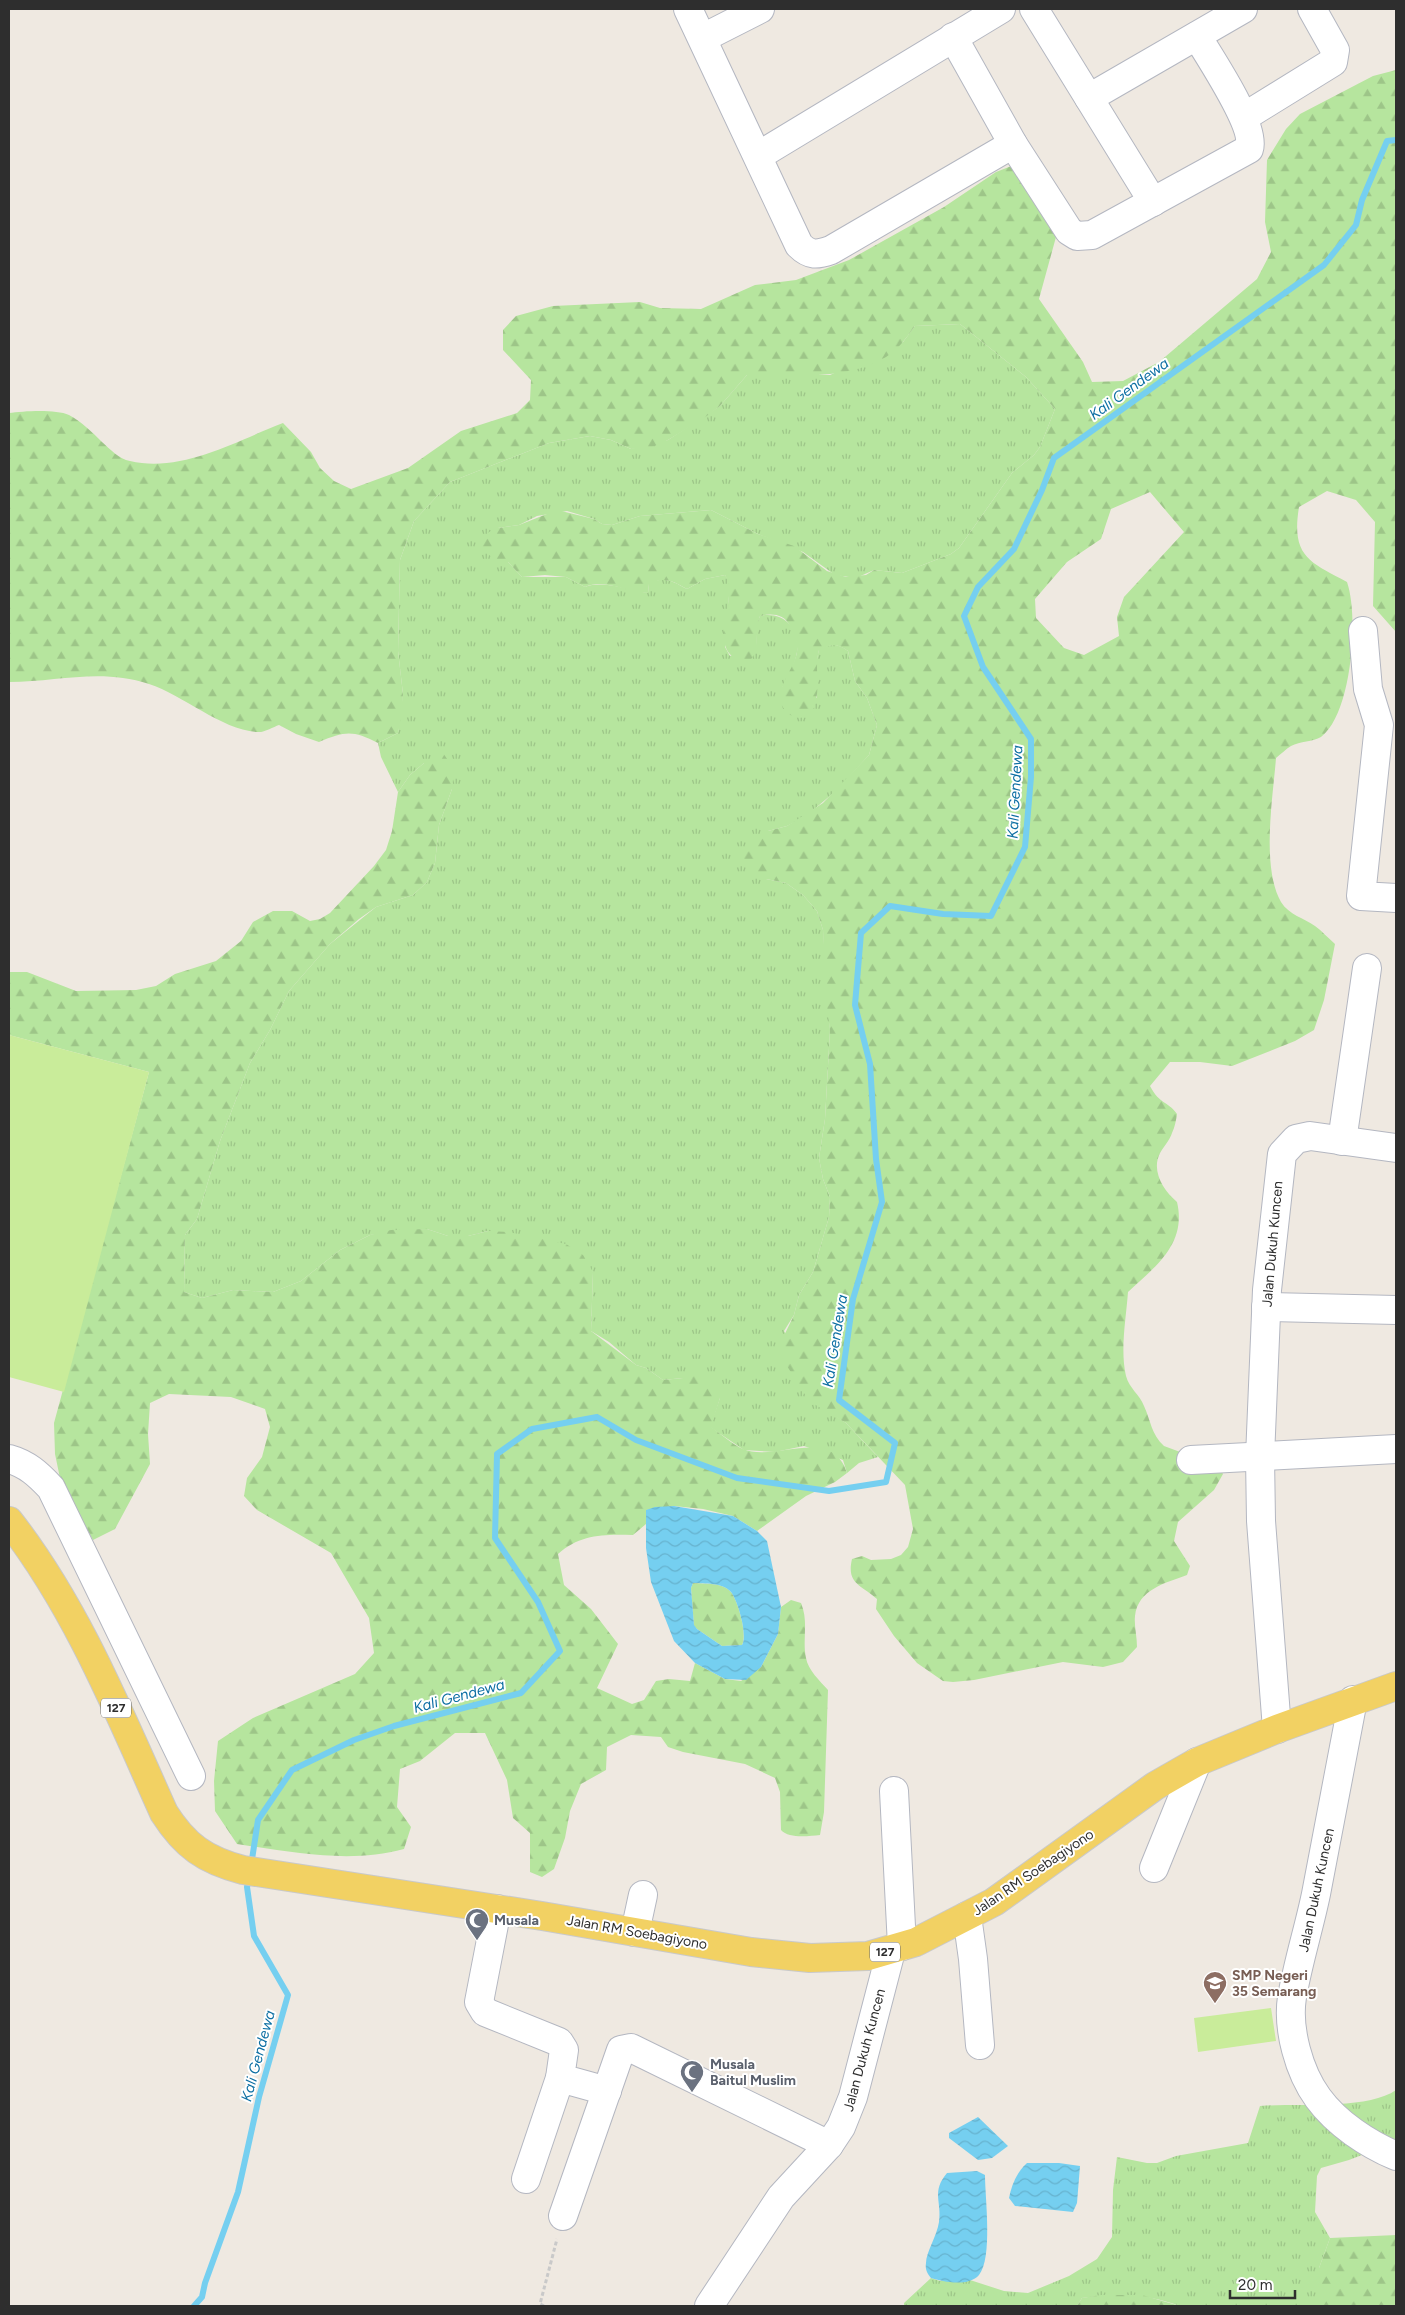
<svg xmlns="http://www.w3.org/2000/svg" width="1405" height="2315" viewBox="0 0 1405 2315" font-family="Figtree,sans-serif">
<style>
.grass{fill:url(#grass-tufts)}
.forest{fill:url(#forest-firs);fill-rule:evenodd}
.pitch{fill:#c9ec9a}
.water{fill:url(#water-waves);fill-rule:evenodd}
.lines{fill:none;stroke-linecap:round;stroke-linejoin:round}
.stream{stroke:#75cff0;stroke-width:6}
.minor-casing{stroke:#b4b7c1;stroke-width:30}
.major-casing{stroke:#c9c9c9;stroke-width:30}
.path{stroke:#c9c9c9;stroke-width:3;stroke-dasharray:4 2.5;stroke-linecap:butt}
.minor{stroke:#fff;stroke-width:28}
.major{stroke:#f2d163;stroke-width:28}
.labels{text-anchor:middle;stroke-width:4;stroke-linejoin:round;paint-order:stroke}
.shield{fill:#fff;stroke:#6d6d6d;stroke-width:1}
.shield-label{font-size:12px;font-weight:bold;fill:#2e2e2e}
.street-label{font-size:14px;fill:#2e2e2e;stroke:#fff}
.worship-label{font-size:14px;font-weight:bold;fill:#5b616d;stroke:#fff;text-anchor:start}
.education-label{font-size:14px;font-weight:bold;fill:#785e54;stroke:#fff;text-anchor:start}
.water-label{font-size:15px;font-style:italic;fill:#0d6fa3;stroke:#fff}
</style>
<defs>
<pattern id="grass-tufts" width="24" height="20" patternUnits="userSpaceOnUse" patternTransform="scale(1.25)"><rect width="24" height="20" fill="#b6e59e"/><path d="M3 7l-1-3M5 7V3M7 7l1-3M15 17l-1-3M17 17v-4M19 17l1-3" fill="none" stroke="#9dc588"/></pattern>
<pattern id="forest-firs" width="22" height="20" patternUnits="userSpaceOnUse" patternTransform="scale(1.25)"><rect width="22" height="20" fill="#b6e59e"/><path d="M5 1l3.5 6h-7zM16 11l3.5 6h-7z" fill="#9dc588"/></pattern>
<pattern id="water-waves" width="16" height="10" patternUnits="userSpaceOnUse" patternTransform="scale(1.25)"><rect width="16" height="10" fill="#75cff0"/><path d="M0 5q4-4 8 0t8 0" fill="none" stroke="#66b2ce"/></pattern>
</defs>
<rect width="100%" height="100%" fill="#efe9e1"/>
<g class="grass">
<path d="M960,324l66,53 29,32 -15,38 -6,8 -22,18 -53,75 -8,6 -49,19 -28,-3 -18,8 -21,-3 -32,-23 -45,-18 -47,-24 -71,6 -28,9 -10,-1 -8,-5 -27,-8 -30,5 -18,9 -21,3 10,34 14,15h44l19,10c18,-7 43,3 63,6l1,-10c15,-7 24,-2 38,6l18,-10 20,-4 5,8 -5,64 5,9 26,-11 1,-21 3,-8c23,-5 40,12 37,36 -2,13 -9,25 -15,36l35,10v-39l2,-10c12,-5 18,-6 29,2l7,30 12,17 10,27 -8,30 -32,35 -31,26 -19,10 -19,5 -2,48 20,4 17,12 14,16 6,19 7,100 -5,89 -6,39 4,21 7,18 -1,20 -16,55 -14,23 -5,20 -10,16 44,80 18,12 32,34 -19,6 -12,10 -4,-13 -39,-14 -29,6 -31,-2 -34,-23 10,-29 -37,-20 -20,2 -17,-12 -10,-3 -27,-23 -18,-11 2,-59 -105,-41 -20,5h-20l-21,-7 -57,6 -30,15 -39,31 -28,11 -40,-2 -31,8 -18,-6 1,-57 12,-16 23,-78 30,-78 20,-33 19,-39 41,-47 46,-37 37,-12 14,-13 8,-19 4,-38 13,-36 -28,-26 -14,12 -12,17 -17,-35 -3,-14 20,-10 5,-39 -5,-43 2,-91 14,-39 36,-39 99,-39 41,-7 21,4 20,9 37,-9 52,-34 27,-31h83l73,-33 12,-16z"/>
<path d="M1396,2090l-1,52 -46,18 -28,8 -4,8 -2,36 15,26 -11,30v38h-139c-30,-12 -67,-13 -98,-8l-5,8h-173v-3l27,-25 9,3 30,-1 34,11 24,2 41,-17 28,-17 15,-22 1,-47 4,-33 30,6h10l19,-7 72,-13 12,-37c36,-3 108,4 136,-16z"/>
</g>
<g class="forest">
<path d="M1396,70v562l-23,-26 2,-84 -19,-22 -29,-9 -28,16c-8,49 10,55 48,75 12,34 5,132 -26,155 -8,5 -21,4 -30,9 -5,3 -10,8 -15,12 -3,40 -15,108 5,144 8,13 23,16 34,24 7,5 13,12 20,18l-11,56 -10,30 -19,11 -63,25 -32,-4h-30l-20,24c10,19 17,14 27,28 -1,6 -2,13 -5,19 -2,7 -8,13 -12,20 -9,18 3,37 17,49 10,42 -22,65 -49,90 -2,27 -8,58 -2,84 3,12 14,19 18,30 7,15 7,28 20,40l54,20 5,8 -9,16 -36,32 -4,19 16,25 -3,9c-21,8 -49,14 -52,41 -1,10 2,20 2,31l-14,15 -20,5 -40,-5 -89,18 -21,2 -10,-1 -26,-18 -23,-27 -18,-27 1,-10c-15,-14 -31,-15 -25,-40l10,-3 9,4 20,-1 10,-4 7,-8 5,-18 -8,-44 -59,-62 -37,-22 -32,-51 17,-35 5,-20 14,-23 16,-55 1,-20 -7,-18 -4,-21 6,-39 5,-89 -5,-40 -2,-60 -6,-19 -14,-16 -17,-12 -20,-4 -26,-23 12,-16 16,-9 19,-5 36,-23 46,-48 8,-30 -10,-27 -12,-17 -7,-30c-11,-8 -17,-7 -29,-1 -6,22 5,46 -10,67 -10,1 -17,2 -24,-7 -15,-17 9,-39 12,-58 1,-10 -3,-17 -7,-26 -6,-12 -18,-13 -30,-10 -6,16 1,33 -11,46 -49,-6 -8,-60 -24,-87l-20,4 -18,10c-14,-8 -23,-13 -38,-5l-1,9c-22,0 -42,-15 -63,-6l-19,-10 -21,-2 -23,2 -14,-15h-10l-16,-13v-10l7,-7 9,-4 21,-3 38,-15 37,9 8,5 10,1 28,-9 71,-6 47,24 36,12 33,25 19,6 20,-2 8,-5 28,3 49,-19 8,-6 53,-75 22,-18 6,-8 15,-38 -29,-32 -66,-53 -45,2c-8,11 -17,24 -29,31 -41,24 -93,18 -139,18l-27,31 -16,12 -36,22 -18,8 -19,1 -20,-9 -21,-4 -41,7 -99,39 -36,39 -14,39 -2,91 5,43 -1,20 -4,19 -20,10c-25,-13 -33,-12 -59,-1l-23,-8 -17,-9c-6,2 -15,8 -22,7 -35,-2 -74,-37 -108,-48 -49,-16 -91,-2 -140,-2v-269c15,-2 47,-4 60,2 13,7 23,17 33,27 8,7 17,17 28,19 52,12 106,-20 153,-38l28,29 9,16 14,13 17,8 57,-21 53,-37 56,-18 13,-13 1,-20 -28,-30v-20l13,-14 37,-10 87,-4 20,6 41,1 54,-24 41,-5 53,-20 95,-53 52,-35 18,-7 38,54 4,18 -17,62 44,63 9,20 31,-1 36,-19 98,-83 14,-27 -6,-30 2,-62 19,-31 14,-15 73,-38zM1150,492l34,40 -60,65 -7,20 2,19 -35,19 -20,-7 -28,-30 -1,-19 32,-37 34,-23 10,-30z"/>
<path d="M443,753l11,16 -2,20 -13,36 -4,38 -8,19 -14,13 -37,12 -17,12 -29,25 -41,47 -19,39 -20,33 -30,78 -23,78 -12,16 -1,57 18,6 31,-8 40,2 28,-11 39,-31 30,-15 21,-5 36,-1 21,7h20l20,-5 20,1 58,12 17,11 10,17 -2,59 45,34 10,3 17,12 20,-2 17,-7 19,16 1,11 -9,29c10,7 21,17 32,22 32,14 89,-25 104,24l-12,9 -29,14 -49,35 -24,-15 -30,-7 -29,-3 -28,4v14l-13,11c-28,-1 -53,-1 -75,19l6,31 27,24 27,35 -21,44 35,16 12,-4 12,-19 13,-2 21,2 5,-18 30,16 16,2 20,-14 17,-33 3,-27 10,-7 10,3c8,19 1,36 5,55 2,12 14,23 22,32l-4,122 -4,23c-11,1 -31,4 -39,-5l-1,-38 -5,-14 -30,-14 -62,-12 -15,-5 -7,-10 -30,-2 -24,12 -1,23 -25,14 -11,27 -5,27 -11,31 -12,8 -12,-5v-39l-17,-15 -6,-38 -22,-47h-30l-35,28 -20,8 -3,38 14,20 -7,22c-54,15 -113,3 -167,-5l-22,-33 -1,-30 4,-40 35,-23 102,-44 19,-21 -5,-35 -38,-65 -74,-43 -13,-14 3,-18 15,-21 8,-30 -5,-18 -34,-12 -62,-3 -19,9 -2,31 2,30 -35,65 -22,11 -32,-57 -6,-29 -1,-31 95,-351 -140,-37v-63h18l49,19 60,-1 20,-4 19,-12 41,-13 25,-20 12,-19 20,-11h19l18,10 10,-2 10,-6 44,-47 12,-16 6,-19 6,-39 12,-17 14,-12z"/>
<path d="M693,1583c12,1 29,-1 38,9 7,9 17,44 11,53l-20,1 -25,-17 -3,-3 -3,-38z"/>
<polygon points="1396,2235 1396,2306 1319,2306 1319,2268 1330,2238"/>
<polygon points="1101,2295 1142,2295 1180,2306 1077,2306 1082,2298"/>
</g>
<g class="pitch">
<polygon points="9,1035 149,1072 64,1392 9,1377"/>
<polygon points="1271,2008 1276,2041 1198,2052 1194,2018"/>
</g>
<g class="water">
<path d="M674,1506l59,10 24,15 10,10 14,66 -3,27 -17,33 -15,13 -21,-1 -30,-16 -21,-22 -23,-59 -5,-34v-38l9,-3zM693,1583c12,1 29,-1 38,9 7,9 17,44 11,53l-20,1 -25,-17 -3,-4 -3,-37z"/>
<polygon points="978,2117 1008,2146 992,2158 978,2160 949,2138 949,2133"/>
<path d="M1027,2163h32l21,3 -3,37 -4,9 -58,-6 -6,-8c3,-14 8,-26 18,-35z"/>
<path d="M977,2171l8,4c0,23 8,83 -6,100 -10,12 -36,7 -48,3 -4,-5 -6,-9 -5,-15 0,-11 11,-27 13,-41 3,-21 -8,-30 8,-49z"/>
</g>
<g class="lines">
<g class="stream">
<polyline points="251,1866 258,1820 292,1770 354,1740 394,1726 521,1693 560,1651 538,1602 495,1538 497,1454 532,1429 597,1417 636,1440 737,1478 829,1491 886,1482 895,1443 839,1400 853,1299 882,1202 876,1159 870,1064 855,1005 861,933 890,906 943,914 991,916 1025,847 1031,777 1031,739 983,667 964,616 978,587 1014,549 1042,490 1054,458 1324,265 1356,225 1362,200 1387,141 1396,140"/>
<polyline points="194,2306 202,2297 205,2283 238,2192 259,2097 288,1995 254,1936 247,1887 249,1878"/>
</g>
<g class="minor-casing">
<g id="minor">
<path d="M688,9l111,236c11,11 18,10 32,5l182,-106"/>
<polyline points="1034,9 1153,202"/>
<path d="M953,37l60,107 56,87 8,5 15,-1 157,-86c8,-22 -39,-91 -52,-113"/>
<polyline points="703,38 760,9"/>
<polyline points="1089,98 1243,9"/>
<polyline points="1244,117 1333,62 1335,50 1312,9"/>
<polyline points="758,156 1001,9"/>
<polyline points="1363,631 1368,689 1379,725 1361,896 1396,898"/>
<polyline points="1342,1141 1367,968"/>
<polyline points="1266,1307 1396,1310"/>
<path d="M9,1459c18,5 29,15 42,29l140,288"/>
<polyline points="1191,1460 1396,1449"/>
<path d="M1353,1700c-12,65 -25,129 -37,194 -7,34 -18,68 -24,103 -5,32 7,75 26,101 19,26 50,46 78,58"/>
<polyline points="1277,1729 1261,1521 1260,1457 1267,1290 1282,1154 1296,1139 1310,1136 1396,1148"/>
<polyline points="894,1791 902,1946"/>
<polyline points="1154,1868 1197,1762"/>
<polyline points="497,1909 479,2002 485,2012 559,2042 564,2050 560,2078 607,2091"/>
<polyline points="967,1916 973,1959 980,2045"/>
<polyline points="635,1932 643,1895"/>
<polyline points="526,2179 560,2078"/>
<polyline points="563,2216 621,2050 631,2048 829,2145"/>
<polyline points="709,2306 781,2197 829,2145 841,2127 853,2097 891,1951"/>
</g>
</g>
<g class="major-casing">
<path id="major" d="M9,1521c68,87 110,192 155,292 21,33 41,47 79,57l299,46 209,36 59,6 58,-2 48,-14 78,-40 161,-116 42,-24 80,-33 119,-43"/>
</g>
<polyline class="path" points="544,2306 540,2304 557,2239"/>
<use href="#minor" class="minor"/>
<use href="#major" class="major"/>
</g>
<defs>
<g id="mosque-pin" transform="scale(1.25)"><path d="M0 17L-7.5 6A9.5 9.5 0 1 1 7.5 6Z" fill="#6b7280" stroke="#fff"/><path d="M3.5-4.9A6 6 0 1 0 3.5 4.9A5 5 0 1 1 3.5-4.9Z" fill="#fff"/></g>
<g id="school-pin" transform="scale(1.25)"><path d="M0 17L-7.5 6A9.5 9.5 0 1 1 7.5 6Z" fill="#8d6e63" stroke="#fff"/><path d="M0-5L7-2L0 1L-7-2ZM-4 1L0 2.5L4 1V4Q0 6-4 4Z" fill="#fff"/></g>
</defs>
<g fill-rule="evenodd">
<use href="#mosque-pin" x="477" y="1920"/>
<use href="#school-pin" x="1215" y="1983"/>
<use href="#mosque-pin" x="692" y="2072"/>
</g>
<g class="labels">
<g class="shield">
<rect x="101" y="1698.5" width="30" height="19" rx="4"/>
<rect x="870" y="1942.5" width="30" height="19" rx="4"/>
</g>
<g class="shield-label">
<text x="116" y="1712">127</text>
<text x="885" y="1956">127</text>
</g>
<g class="street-label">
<text transform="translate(1272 1244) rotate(-85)" y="5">Jalan Dukuh Kuncen</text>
<text transform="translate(1033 1872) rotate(-34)" y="5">Jalan RM Soebagiyono</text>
<text transform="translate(1316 1890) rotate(-78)" y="5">Jalan Dukuh Kuncen</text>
<text transform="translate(637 1932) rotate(10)" y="5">Jalan RM Soebagiyono</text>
<text transform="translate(864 2050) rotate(-75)" y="5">Jalan Dukuh Kuncen</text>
</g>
<g class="worship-label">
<text x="494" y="1925">Musala</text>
<text x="710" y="2069">Musala<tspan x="710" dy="16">Baitul Muslim</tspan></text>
</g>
<g class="education-label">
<text x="1232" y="1980">SMP Negeri<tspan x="1232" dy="16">35 Semarang</tspan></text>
</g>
<g class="water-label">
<text transform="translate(1129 389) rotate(-36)" y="5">Kali Gendewa</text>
<text transform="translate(1015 792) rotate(-87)" y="5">Kali Gendewa</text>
<text transform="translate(835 1341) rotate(-81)" y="5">Kali Gendewa</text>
<text transform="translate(459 1696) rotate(-15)" y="5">Kali Gendewa</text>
<text transform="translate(258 2056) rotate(-75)" y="5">Kali Gendewa</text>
</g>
</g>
<rect width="1405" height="2315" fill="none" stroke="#2e2e2e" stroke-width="20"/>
<path d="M1230 2290v8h65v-8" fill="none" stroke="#2e2e2e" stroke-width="2.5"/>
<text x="1238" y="2290" font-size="15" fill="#2e2e2e" stroke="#ffffff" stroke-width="4" paint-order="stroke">20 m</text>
</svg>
